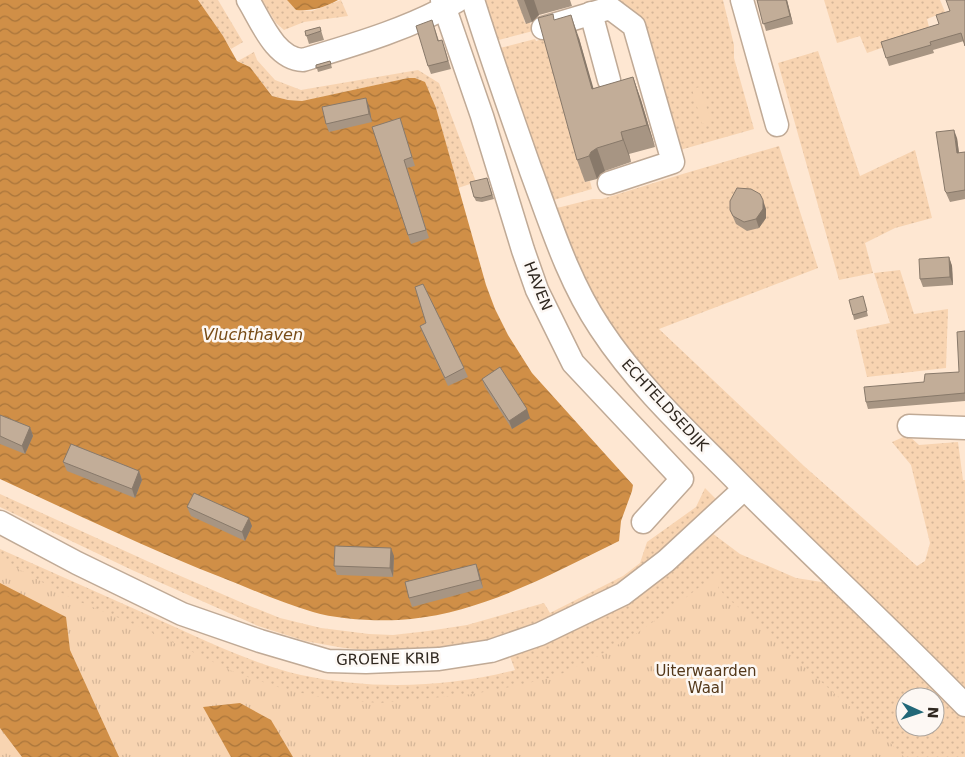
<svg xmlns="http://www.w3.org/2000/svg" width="965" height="757" viewBox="0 0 965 757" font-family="'DejaVu Sans',sans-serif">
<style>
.grass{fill:url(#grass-dots);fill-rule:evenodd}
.park{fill:url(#park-tufts)}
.pitch{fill:#f8d4b1}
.water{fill:url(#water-waves)}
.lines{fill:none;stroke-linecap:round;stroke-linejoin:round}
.minor-casing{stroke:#c0aa96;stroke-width:25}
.minor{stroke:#fff;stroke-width:22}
.wall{fill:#a79583}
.shaded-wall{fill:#88796a}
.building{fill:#c2ad98;stroke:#88796a}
.labels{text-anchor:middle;stroke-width:5;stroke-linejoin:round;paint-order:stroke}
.street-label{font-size:15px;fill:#302820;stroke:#fdf8f4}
.park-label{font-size:15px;fill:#54381a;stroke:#fdf8f4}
.water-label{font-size:16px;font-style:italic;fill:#774b16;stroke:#fdf8f4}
</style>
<defs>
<pattern id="grass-dots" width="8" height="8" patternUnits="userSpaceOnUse" patternTransform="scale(1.25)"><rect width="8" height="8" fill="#f8d4b1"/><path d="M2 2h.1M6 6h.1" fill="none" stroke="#d5b698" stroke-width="1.8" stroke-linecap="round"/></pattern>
<pattern id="park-tufts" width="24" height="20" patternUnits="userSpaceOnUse" patternTransform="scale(1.25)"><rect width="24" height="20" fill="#f8d4b1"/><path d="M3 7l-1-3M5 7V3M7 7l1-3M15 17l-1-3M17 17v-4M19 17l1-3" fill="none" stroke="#d5b698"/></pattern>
<pattern id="water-waves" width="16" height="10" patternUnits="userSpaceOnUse" patternTransform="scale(1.25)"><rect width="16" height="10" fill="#d08f47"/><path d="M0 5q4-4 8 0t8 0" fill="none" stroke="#a9753b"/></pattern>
</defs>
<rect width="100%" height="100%" fill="#fee7d2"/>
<g class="grass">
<polygon points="198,0 218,0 243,42 231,49"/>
<polygon points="262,0 287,0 296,10 312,11 341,0 348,16 304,22 284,30 276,23"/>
<polygon points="481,0 519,0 525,23 530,23 533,31 495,41"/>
<polygon points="618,0 723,0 734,45 734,58 754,129 680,150"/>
<polygon points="824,0 940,0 945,12 927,19 930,31 867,53 860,36 837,43"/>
<polygon points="569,31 573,32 579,37 547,46 585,182 590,181 592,189 550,201 500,48 535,39 536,41"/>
<polygon points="818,51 860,176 915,150 932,218 895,228 865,243 873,273 839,280 778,63"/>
<polygon points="254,52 257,60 275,80 301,90 418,70 439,83 476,182 458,188 431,95 408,78 303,101 288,100 272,96 250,67 238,61"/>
<polygon points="779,146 818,268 659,329 804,466 917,566 925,561 930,543 911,465 892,442 908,435 919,445 958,442 963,480 965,480 965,693 649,381 593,302 553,209 593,199 602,199 686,173"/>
<polygon points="900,270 914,314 948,309 946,368 867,377 856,330 890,323 874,273"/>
<polygon points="705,488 720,503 645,571 546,627 444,651 387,652 344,648 305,641 258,626 132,570 0,507 0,494 169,571 245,604 280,618 321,628 369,634 393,635 428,631 467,625 544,603 550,613 623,576 640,563 647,542 696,507"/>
<path d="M712,533l28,21 26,11 30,13 32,5 137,133v41h-672l-293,-174v-34c55,25 111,49 166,74 42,19 91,42 135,52 70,15 145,13 214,-5l-7,-19zM905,697h30v30h-30z"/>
</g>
<polygon class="park" points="0,559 73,599 143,628 236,673 284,689 329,699 380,703 473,694 520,685 557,676 598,656 633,636 670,610 720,571 718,591 721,591 727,598 772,634 792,656 843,701 874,726 904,757 0,757"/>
<polygon class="pitch" points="700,87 711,121 702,124 692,89"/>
<g class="water">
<path d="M0,0h198l25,36 14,25 13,6 22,29 16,4 14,1 106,-23h7l10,4 11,26 50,177 9,24 13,26 24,38 101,112 -1,6 -11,30 -2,20c-66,32 -133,70 -208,78 -27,3 -72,1 -98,-7 -32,-9 -64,-24 -95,-36 -74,-29 -146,-64 -218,-97z"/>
<path d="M287,0h51c-15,8 -25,11 -42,10z"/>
<polygon points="0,583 66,617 70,650 119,757 22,757 0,728"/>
<polygon points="240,703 271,720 293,757 231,757 203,707"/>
</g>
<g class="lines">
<g class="minor-casing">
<g id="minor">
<path d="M248,0c13,21 27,59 55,60 50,-15 109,-32 154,-59"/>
<polyline points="442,0 482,116 523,250 537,290 573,363 682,479 643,522"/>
<path d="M473,0c18,58 38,114 58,171 20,54 37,109 69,157 36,55 83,99 129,145 77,78 159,153 236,232"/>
<polyline points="742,0 777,125"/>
<polyline points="591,13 609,80"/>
<polyline points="543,28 610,8 634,26 673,162 609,183"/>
<polyline points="909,426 965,428"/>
<polyline points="0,522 77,563 182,614 260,641 328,661 366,662 439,659 491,651 540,634 623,594 666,561 744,489"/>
</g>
</g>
<use href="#minor" class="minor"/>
</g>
<g class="wall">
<polygon points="517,0 570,0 572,6 539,15 532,22 526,24"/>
<polygon points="757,0 787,0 793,24 766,31"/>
<polygon points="965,0 964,41 933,50 934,53 889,66 881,42 939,24 950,11"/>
<polygon points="555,20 579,38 593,89 633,77 641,100 655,147 629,154 631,162 605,171 600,174 597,179 585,182 577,160"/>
<polygon points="320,27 324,40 309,44 305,31"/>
<polygon points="435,29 439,41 445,49 451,69 431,74 428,66"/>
<polygon points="330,61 332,68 318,72 316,65"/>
<polygon points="369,106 372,122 329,132 326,124"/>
<polygon points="400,118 415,166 407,168 429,238 411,244 408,235"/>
<polygon points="957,138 959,153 965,152 965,199 950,202 945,191"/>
<polygon points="487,178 494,199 482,202 476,201 474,197"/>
<polygon points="766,209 766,218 759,228 747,231 736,224 730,210"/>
<polygon points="949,257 952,266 953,285 923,287 920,279"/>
<polygon points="863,296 868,316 854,320 853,315"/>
<polygon points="420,326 464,368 468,377 448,386 423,334"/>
<polygon points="965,331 965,401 868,409 866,402 924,382 959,372"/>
<polygon points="482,379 530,418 512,429 485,387"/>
<polygon points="0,415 30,427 33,436 25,454 0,444"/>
<polygon points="63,462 139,471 142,480 135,498 67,471"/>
<polygon points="187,507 252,526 245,541 191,516"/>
<polygon points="394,556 393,577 337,575 334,566"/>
<polygon points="479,572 483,588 412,607 409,598"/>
</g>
<g class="shaded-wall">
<polygon points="524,0 534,0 539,15 532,22"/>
<polygon points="786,0 787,0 793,24 790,16"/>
<polygon points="571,15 579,38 600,111 592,89"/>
<polygon points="633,77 641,100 655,147 647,125"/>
<polygon points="366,98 369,106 372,122 369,114"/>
<polygon points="954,130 957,138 960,161 957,153"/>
<polygon points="621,132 629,154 631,162 623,140"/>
<polygon points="597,148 605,171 600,174 597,179 589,156 591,152"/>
<polygon points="763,200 766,209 766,218 759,228 756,219"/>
<polygon points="949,257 952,266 953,285 950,277"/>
<polygon points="527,409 530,418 512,429 509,421"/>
<polygon points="30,427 33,436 25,454 22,446"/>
<polygon points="139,471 142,480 135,498 132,489"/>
<polygon points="249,518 252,526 245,541 242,532"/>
<polygon points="391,548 394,556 393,577 390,568"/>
<polygon points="476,564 479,572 483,588 480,580"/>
</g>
<g class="building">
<polygon points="757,0 786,0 790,16 763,24"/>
<polygon points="946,0 965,0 965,46 961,33 930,42 931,45 886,58 881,42 939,24 936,15 950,11"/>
<polygon points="553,14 554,20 571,15 592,89 633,77 647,125 621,132 623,140 597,148 591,152 589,156 577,160 538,18"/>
<polygon points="432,20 438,41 442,40 448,61 428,66 416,26"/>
<polygon points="320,27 321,31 306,36 305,31"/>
<polygon points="330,61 331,64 316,68 316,65"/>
<polygon points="366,98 369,114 326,124 322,107"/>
<polygon points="400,118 412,157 404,160 426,230 408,235 372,127"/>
<polygon points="954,130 957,153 965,152 965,190 947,193 945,191 936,132"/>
<polygon points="487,178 492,195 481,198 474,197 470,182"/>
<polygon points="737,188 751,189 760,194 763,200 763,209 756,219 744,222 733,216 730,210 730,201"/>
<polygon points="949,257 950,277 920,279 919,259"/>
<polygon points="423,284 464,368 445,378 420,326 426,323 415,287"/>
<polygon points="863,296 867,311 853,315 849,300"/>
<polygon points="965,331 965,393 866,402 864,387 924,382 925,374 959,372 957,332"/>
<polygon points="500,367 527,409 509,421 482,379"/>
<polygon points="0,415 30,427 22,446 0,436"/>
<polygon points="71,444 139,471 132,489 63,462"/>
<polygon points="194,493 249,518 242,532 187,507"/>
<polygon points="335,546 391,548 390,568 334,566"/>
<polygon points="476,564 480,580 409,598 405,582"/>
</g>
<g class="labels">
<g class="street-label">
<text transform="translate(538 286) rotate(68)" y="5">HAVEN</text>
<text transform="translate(665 405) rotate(47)" y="5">ECHTELDSEDIJK</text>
<text transform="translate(388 659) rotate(-1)" y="5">GROENE KRIB</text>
</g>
<g class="park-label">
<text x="706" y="676">Uiterwaarden<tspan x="706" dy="17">Waal</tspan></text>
</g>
<g class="water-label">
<text x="253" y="340">Vluchthaven</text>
</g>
</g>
<g transform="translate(920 712) rotate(93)"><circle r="24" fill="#fdf8f4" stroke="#aba59f"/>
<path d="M0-4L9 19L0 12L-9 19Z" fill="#226878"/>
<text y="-8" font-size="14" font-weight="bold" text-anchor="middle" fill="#302820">N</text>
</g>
</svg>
